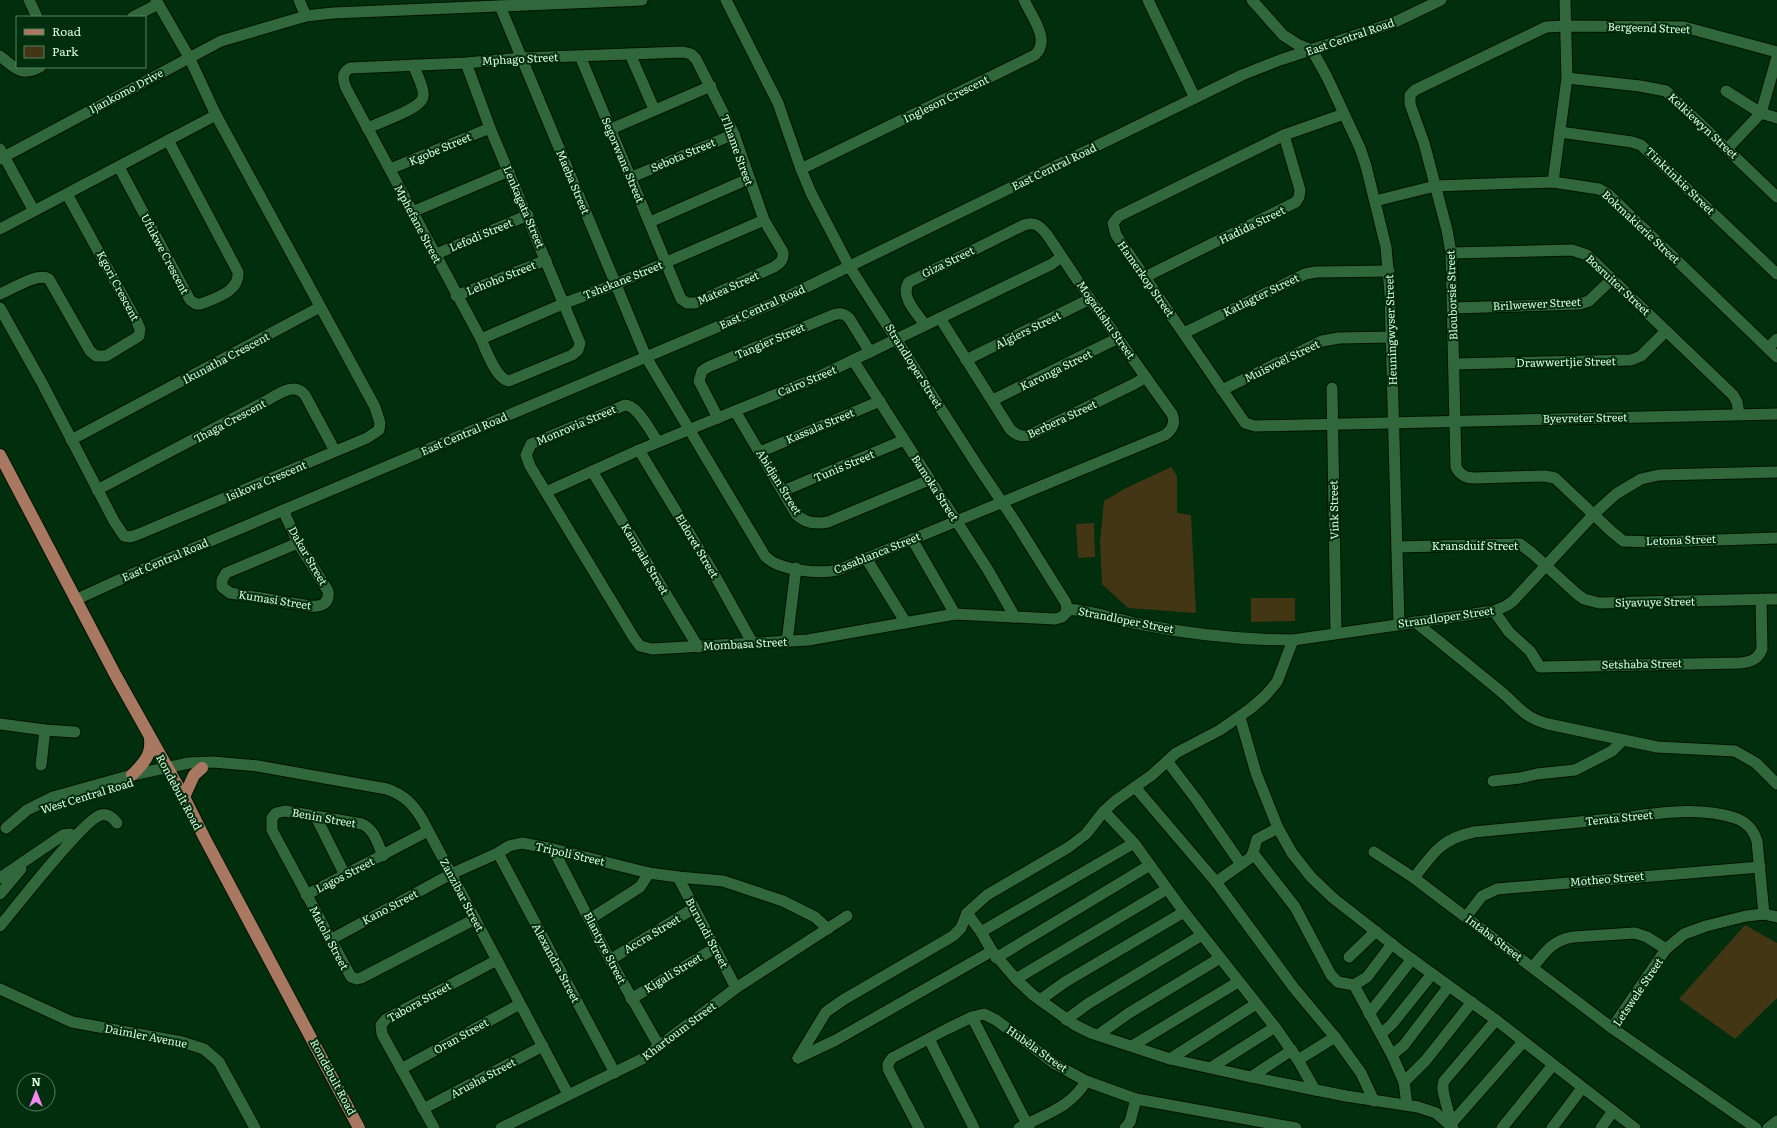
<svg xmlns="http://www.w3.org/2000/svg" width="1777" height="1128" viewBox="0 0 1777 1128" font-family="Literata,serif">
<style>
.park{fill:#423615}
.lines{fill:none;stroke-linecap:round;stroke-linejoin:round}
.minor-casing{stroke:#001401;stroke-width:13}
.major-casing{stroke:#001401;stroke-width:14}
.minor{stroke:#31683b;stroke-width:11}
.major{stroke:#a87960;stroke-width:12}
.labels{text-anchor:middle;stroke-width:4;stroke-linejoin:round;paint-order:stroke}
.street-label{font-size:11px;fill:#defbe1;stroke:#012e0d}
</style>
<rect width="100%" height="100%" fill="#012e0d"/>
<g class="park">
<polygon points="1171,467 1177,476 1177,513 1191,515 1196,613 1128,608 1102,584 1100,542 1104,501 1126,488"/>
<polygon points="1094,523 1095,557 1078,558 1076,524"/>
<polygon points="1251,598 1295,598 1295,621 1251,622"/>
<polygon points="1745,925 1777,943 1777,998 1735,1039 1679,999"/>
</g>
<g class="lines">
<g class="minor-casing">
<g id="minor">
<polyline points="29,0 37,17"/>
<polyline points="299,0 306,16"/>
<polyline points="1148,0 1195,98"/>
<polyline points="1252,0 1283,35 1297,44 1312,50 1327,77 1360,148 1366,166 1386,247 1390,293 1399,624"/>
<path d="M500,6l146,351 119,199c14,15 55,18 73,14l327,-135c7,-5 11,-12 7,-21l-82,-115 -42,-63c-7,-9 -12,-15 -24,-11l-115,57c-10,14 8,31 16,43"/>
<polyline points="133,17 158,4"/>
<path d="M1777,52l-93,-25 -119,-1 -19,1 -131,63 -5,5v9l14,39 23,87 4,23 5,214c4,8 9,11 18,11l71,-2 10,2 56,53 12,10 33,1 121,-4"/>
<polyline points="630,54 654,109"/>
<path d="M0,56c15,12 21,21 40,11"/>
<path d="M466,63l24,65 90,215 -2,7 -6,5 -63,26c-13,-2 -23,-31 -28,-42l-135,-251c-3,-8 -5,-15 4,-20l116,-5 55,-5 162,-6 8,2 5,5 38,75 30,86 19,32c1,8 -3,11 -9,15l-79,36h-8l-6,-4 -101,-243"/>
<polyline points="1567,78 1640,86 1666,91 1777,197"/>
<polyline points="1726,91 1761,113 1777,118"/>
<polyline points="1344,114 1284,135 1268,143 1119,216 1113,223 1116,235 1245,423 1255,426 1777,414"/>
<path d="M367,128c11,-5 54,-19 56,-31 2,-7 -7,-25 -10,-32"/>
<polyline points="611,129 711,86"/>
<polyline points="1560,132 1632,142 1641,145 1777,274"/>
<polyline points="0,149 34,211"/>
<polyline points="1727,149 1761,113 1777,57"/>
<polyline points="0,159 221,41 306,16 333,13 642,0"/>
<path d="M119,167l71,133 6,4h5c15,-6 39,-13 37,-32l-70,-132"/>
<polyline points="390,169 490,128"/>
<path d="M801,169l234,-114c16,-15 -3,-38 -11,-55"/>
<polyline points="632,177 734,134"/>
<polyline points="1553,182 1567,78 1565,0"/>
<polyline points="1375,201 1435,186 1490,184 1553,182 1599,189 1608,194 1777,357"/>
<polyline points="412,212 509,171"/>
<polyline points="650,222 748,179"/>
<polyline points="0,229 216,115"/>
<polyline points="1451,253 1572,250 1587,255 1733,395 1737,402 1739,414"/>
<polyline points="434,255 528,215"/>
<polyline points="1145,277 1296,202 1299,197 1300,190 1284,135"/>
<path d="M0,294c13,-5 37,-22 49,-15l41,72 6,5h10l33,-20 1,-7 -3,-7 -70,-128"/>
<polyline points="456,296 546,260"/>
<polyline points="0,308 42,383 114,521 124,536 130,537 139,534 367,438 379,430 380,423 375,407 216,115 189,57 156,0"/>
<polyline points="1453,308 1580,304 1589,301 1612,279"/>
<path d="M940,318l70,111c7,7 13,9 22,5l102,-50 12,-7"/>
<polyline points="1184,333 1305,274 1316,272 1389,271"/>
<polyline points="481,339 565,303 616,284 764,220"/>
<polyline points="1768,348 1777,339"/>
<polyline points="853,360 988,570 1015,617"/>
<polyline points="966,360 1090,299"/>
<polyline points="1454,364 1631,360 1641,356 1666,331"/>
<polyline points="1332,388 1336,633"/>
<polyline points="1222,390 1322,341 1339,338 1392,337"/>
<polyline points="993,400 1118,338"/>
<path d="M735,411l61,103c8,9 21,10 32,8l101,-42"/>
<path d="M718,418l-19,-37 3,-10 6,-4 125,-52c7,-2 10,-2 16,3l21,34"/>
<polyline points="71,440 320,307"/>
<path d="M658,442c-7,-9 -20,-37 -33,-37l-94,39 -5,11 4,11 104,172 6,8 12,3 156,-9 147,-26 100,5 7,-2 5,-5 -1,-9 -50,-80 -39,-58 -128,-199 -38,-73 -10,-24 -23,-66 -52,-103"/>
<polyline points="639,450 713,572 753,644"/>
<polyline points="760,452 880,401"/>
<polyline points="592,471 698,647"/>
<path d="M97,490l169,-89c11,-6 28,-20 39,-6l30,56"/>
<polyline points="783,491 904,440"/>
<polyline points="546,492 639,450 816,378 1052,264 1061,257"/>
<path d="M283,510l15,33 30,48c2,13 -7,16 -18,15l-80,-13 -8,-6v-7l4,-7 72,-30"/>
<polyline points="912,539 955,614"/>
<polyline points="1397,547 1520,544 1532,553 1577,594 1584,599 1599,603 1777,599"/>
<polyline points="866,558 906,623"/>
<polyline points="75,600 132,574 774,303 1242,75 1280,60 1393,23 1441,0"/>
<path d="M1067,609c25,2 48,10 72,15 50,10 102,16 154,16l201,-29 12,-5 7,-5 81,-87 22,-20 25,-15 18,-4 118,-3"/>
<path d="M1494,611l15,21 21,19 10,16 200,-4c10,-1 18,-3 22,-14l-1,-50"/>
<path d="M1415,622c28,22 56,45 84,68 19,15 23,27 49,34l109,23 78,4 21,12 21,21"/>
<polyline points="787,642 796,568"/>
<polyline points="1240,717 1256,773 1278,828 1292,853 1311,877 1333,898 1402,952 1496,1020 1635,1128"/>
<polyline points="0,724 45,730 75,732"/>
<polyline points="1167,761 1196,799 1241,864"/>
<polyline points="41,765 45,730"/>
<polyline points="1493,781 1520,778 1537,774 1575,770 1612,751 1623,740"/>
<polyline points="1135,787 1216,882 1294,988 1335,1037 1361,1073 1374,1101"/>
<polyline points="1104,811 1134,843 1184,912 1275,1027 1298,1060 1315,1090"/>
<polyline points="316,817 345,875"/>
<path d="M6,828l21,-18 26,-13 79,-22 57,-12 24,-1 45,4 129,23c17,6 26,15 35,30l146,275"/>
<polyline points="553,849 610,960 659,1046"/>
<polyline points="1374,852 1414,878 1612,1028 1756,1128"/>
<polyline points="498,853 615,1073"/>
<polyline points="1253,853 1295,907 1331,975 1338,982 1354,985 1392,1055 1404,1082"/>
<path d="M383,856c-5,-12 -9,-27 -21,-32l-77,-13 -9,2 -4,5v12l79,147 6,2 4,-1 114,-59"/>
<polyline points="678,877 736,988"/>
<polyline points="0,878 63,835 70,834 75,836"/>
<path d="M1414,878c19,-25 27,-39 60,-46 45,-4 91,-9 137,-13 40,-4 84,-14 124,-1 12,4 18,11 22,23l7,73"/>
<polyline points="1216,882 1250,858 1253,853 1257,839 1278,828"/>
<polyline points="0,894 21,869"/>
<polyline points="306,895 428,831"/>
<polyline points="1466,917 1482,896 1497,889 1760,867"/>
<polyline points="590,919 640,887 649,873"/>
<path d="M0,926c15,-18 85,-108 101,-111 7,-2 12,3 16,8"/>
<polyline points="981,932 1134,843"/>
<polyline points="330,940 451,874 498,853 509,846 522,843 553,849 649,873 678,877 723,881 783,901 815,917 828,929"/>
<polyline points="992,951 981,932 967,913 987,895 1069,847 1086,834 1104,811 1115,801 1152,775 1176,753 1220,730 1250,709 1265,696 1277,682 1293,640"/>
<polyline points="1349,957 1376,931"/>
<polyline points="996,958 1150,865"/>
<polyline points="610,960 694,908"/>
<path d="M1533,967c12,-15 20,-27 40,-30l62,-4 12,4 19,12"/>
<polyline points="1016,979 1167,889"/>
<polyline points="1354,985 1367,977 1392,944"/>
<polyline points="0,989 72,1022 182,1042 204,1049 219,1062 255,1128"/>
<polyline points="631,999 715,948"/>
<polyline points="1040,1000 1065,982 1184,912"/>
<polyline points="1369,1014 1412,959"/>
<polyline points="972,1017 1029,1128"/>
<polyline points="1066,1020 1089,1003 1202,935"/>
<polyline points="1612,1028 1666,949 1684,934 1706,926 1746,916 1764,914 1777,917"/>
<polyline points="1381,1034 1392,1024 1432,974"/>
<polyline points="1098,1035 1129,1013 1220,958"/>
<polyline points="929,1039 974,1128"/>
<polyline points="1132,1046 1238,982"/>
<polyline points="1392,1055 1404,1045 1449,986"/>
<polyline points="798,1058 836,1040 992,951 1016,979 1033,995 1075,1025 1091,1033 1170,1059 1251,1077 1346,1096 1418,1107 1436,1113 1453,1128"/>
<polyline points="798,1058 826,1012 843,1000 953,936 961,928 967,913"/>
<polyline points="1170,1059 1256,1004"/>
<polyline points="1298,1060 1335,1037"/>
<polyline points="1212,1067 1275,1027"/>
<polyline points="401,1069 520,1004"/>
<polyline points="1251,1077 1292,1050"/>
<polyline points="1407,1105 1404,1082 1426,1060 1472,1002"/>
<polyline points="423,1109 543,1046"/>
<path d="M1449,1124c3,-14 -10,-30 -5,-43l52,-61"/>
<polyline points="1450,1125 1523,1042"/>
<polyline points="434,1128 382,1034 381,1025 386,1019 497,960"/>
<polyline points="501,1128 642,1059 736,988 847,916"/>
<polyline points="919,1128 888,1069 888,1064 892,1058 947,1029 972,1017 984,1014 996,1020 1055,1064 1086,1081 1136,1099 1296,1128"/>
<path d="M1019,1128c24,-13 53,-21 67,-47"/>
<polyline points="1125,1128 1130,1122 1136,1099"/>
<polyline points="1502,1128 1553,1065"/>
<polyline points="1552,1128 1582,1088"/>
<polyline points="1601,1128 1613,1111"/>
<polyline points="1768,1128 1777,1121"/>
</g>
</g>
<g class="major-casing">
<g id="major">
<polyline points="0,455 116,676 184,797 204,837 359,1128"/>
<path d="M132,775c11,-11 20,-20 18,-36"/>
<polyline points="184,797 194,775 202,768"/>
</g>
</g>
<use href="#minor" class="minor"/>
<use href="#major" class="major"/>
</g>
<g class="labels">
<g class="street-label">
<text transform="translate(1649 28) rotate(2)" y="4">Bergeend Street</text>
<text transform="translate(1350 37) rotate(-19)" y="4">East Central Road</text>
<text transform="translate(520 59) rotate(-3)" y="4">Mphago Street</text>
<text transform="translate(126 91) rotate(-28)" y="4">Ijankomo Drive</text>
<text transform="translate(946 99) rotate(-26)" y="4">Ingleson Crescent</text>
<text transform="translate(1703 126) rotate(43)" y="4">Kelkiewyn Street</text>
<text transform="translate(440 149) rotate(-23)" y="4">Kgobe Street</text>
<text transform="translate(737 150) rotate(70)" y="4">Tlhame Street</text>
<text transform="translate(683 155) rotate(-23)" y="4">Sebota Street</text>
<text transform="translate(623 160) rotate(67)" y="4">Segorwane Street</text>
<text transform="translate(1054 167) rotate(-26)" y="4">East Central Road</text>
<text transform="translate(1680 181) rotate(44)" y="4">Tinktinkie Street</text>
<text transform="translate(573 182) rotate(67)" y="4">Maeba Street</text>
<text transform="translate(524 207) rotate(67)" y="4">Lenkagata Street</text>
<text transform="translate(418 224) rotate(62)" y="4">Mphefane Street</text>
<text transform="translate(1252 225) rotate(-26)" y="4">Hadida Street</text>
<text transform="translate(1641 227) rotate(43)" y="4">Bokmakierie Street</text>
<text transform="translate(481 235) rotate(-23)" y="4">Lefodi Street</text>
<text transform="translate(165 254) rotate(62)" y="4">Ufukwe Crescent</text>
<text transform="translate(948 262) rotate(-26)" y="4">Giza Street</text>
<text transform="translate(501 278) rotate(-22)" y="4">Lehoho Street</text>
<text transform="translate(1146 279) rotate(55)" y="4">Hamerkop Street</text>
<text transform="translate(623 280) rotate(-22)" y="4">Tshekane Street</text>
<text transform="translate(1618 285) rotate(43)" y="4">Bosruiter Street</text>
<text transform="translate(118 286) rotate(62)" y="4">Kgori Crescent</text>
<text transform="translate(728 288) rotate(-24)" y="4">Matea Street</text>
<text transform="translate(1261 295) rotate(-26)" y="4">Katlagter Street</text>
<text transform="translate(1452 295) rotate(-92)" y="4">Blouborsie Street</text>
<text transform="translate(1537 304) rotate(-3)" y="4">Brilwewer Street</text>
<text transform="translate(762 307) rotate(-24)" y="4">East Central Road</text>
<text transform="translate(1106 320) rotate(55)" y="4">Mogadishu Street</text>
<text transform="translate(1028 330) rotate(-26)" y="4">Algiers Street</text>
<text transform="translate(1391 330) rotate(-92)" y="4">Heuningwyser Street</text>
<text transform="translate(770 341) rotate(-23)" y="4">Tangier Street</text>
<text transform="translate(226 358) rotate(-28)" y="4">Ikunatha Crescent</text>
<text transform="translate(1282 361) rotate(-26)" y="4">Muisvoël Street</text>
<text transform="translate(1566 362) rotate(-1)" y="4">Drawwertjie Street</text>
<text transform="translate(914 366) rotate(58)" y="4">Strandloper Street</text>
<text transform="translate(1056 370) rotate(-26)" y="4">Karonga Street</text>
<text transform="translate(807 381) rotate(-23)" y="4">Cairo Street</text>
<text transform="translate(1585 418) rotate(-1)" y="4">Byevreter Street</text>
<text transform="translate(1062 419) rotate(-25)" y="4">Berbera Street</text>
<text transform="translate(230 421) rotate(-28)" y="4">Thaga Crescent</text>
<text transform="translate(576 425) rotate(-23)" y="4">Monrovia Street</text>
<text transform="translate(820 426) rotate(-23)" y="4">Kassala Street</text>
<text transform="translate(464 434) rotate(-23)" y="4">East Central Road</text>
<text transform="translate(844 466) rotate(-23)" y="4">Tunis Street</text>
<text transform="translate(266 481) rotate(-23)" y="4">Isikova Crescent</text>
<text transform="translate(779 482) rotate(58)" y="4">Abidjan Street</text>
<text transform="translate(935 488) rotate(57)" y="4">Bamoka Street</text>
<text transform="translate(1334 510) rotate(-91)" y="4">Vink Street</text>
<text transform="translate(1681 540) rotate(-2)" y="4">Letona Street</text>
<text transform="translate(697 546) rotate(59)" y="4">Eldoret Street</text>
<text x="1475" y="550">Kransduif Street</text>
<text transform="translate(877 553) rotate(-22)" y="4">Casablanca Street</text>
<text transform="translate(308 556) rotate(60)" y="4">Dakar Street</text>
<text transform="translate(645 559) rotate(59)" y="4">Kampala Street</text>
<text transform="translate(165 560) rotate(-23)" y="4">East Central Road</text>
<text transform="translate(275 600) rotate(9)" y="4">Kumasi Street</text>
<text transform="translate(1655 602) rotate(-1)" y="4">Siyavuye Street</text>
<text transform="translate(1446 617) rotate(-8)" y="4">Strandloper Street</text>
<text transform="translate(1126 620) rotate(11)" y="4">Strandloper Street</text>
<text transform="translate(745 644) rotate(-3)" y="4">Mombasa Street</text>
<text transform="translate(1642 664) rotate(-1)" y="4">Setshaba Street</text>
<text transform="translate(179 792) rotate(62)" y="4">Rondebult Road</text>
<text transform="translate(87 796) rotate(-17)" y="4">West Central Road</text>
<text transform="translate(324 818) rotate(10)" y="4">Benin Street</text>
<text transform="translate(1619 818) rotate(-6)" y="4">Terata Street</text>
<text transform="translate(570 854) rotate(13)" y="4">Tripoli Street</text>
<text transform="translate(345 875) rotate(-27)" y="4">Lagos Street</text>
<text transform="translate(1607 879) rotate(-5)" y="4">Motheo Street</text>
<text transform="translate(462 895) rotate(62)" y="4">Zanzibar Street</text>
<text transform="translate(390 907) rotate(-28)" y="4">Kano Street</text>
<text transform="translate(707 933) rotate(62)" y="4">Burundi Street</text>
<text transform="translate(652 934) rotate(-31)" y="4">Accra Street</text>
<text transform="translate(329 938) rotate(62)" y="4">Matola Street</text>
<text transform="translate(1494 938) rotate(37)" y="4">Intaba Street</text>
<text transform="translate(605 948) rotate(63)" y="4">Blantyre Street</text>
<text transform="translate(556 963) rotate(62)" y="4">Alexandra Street</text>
<text transform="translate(673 973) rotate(-31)" y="4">Kigali Street</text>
<text transform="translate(1638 992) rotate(-56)" y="4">Letswele Street</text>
<text transform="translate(419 1002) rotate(-29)" y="4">Tabora Street</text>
<text transform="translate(679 1031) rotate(-37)" y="4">Khartoum Street</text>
<text transform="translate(146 1036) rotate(11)" y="4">Daimler Avenue</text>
<text transform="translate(461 1036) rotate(-29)" y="4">Oran Street</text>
<text transform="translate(1037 1049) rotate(35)" y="4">Hubêla Street</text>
<text transform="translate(333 1077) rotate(62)" y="4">Rondebult Road</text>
<text transform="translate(483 1078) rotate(-28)" y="4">Arusha Street</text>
</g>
</g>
<rect x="16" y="16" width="130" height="52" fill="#012e0d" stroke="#598062"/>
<rect x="24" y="29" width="20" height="6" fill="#a87960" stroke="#598062"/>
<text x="52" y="36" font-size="12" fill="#defbe1">Road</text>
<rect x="24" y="46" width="20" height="12" fill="#423615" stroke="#598062"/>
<text x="52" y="56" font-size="12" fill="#defbe1">Park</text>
<g transform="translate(36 1092)"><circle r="19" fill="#012e0d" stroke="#598062"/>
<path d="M0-3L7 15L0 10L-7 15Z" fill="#f389f1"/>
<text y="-6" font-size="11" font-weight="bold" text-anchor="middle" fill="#defbe1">N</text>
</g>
</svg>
